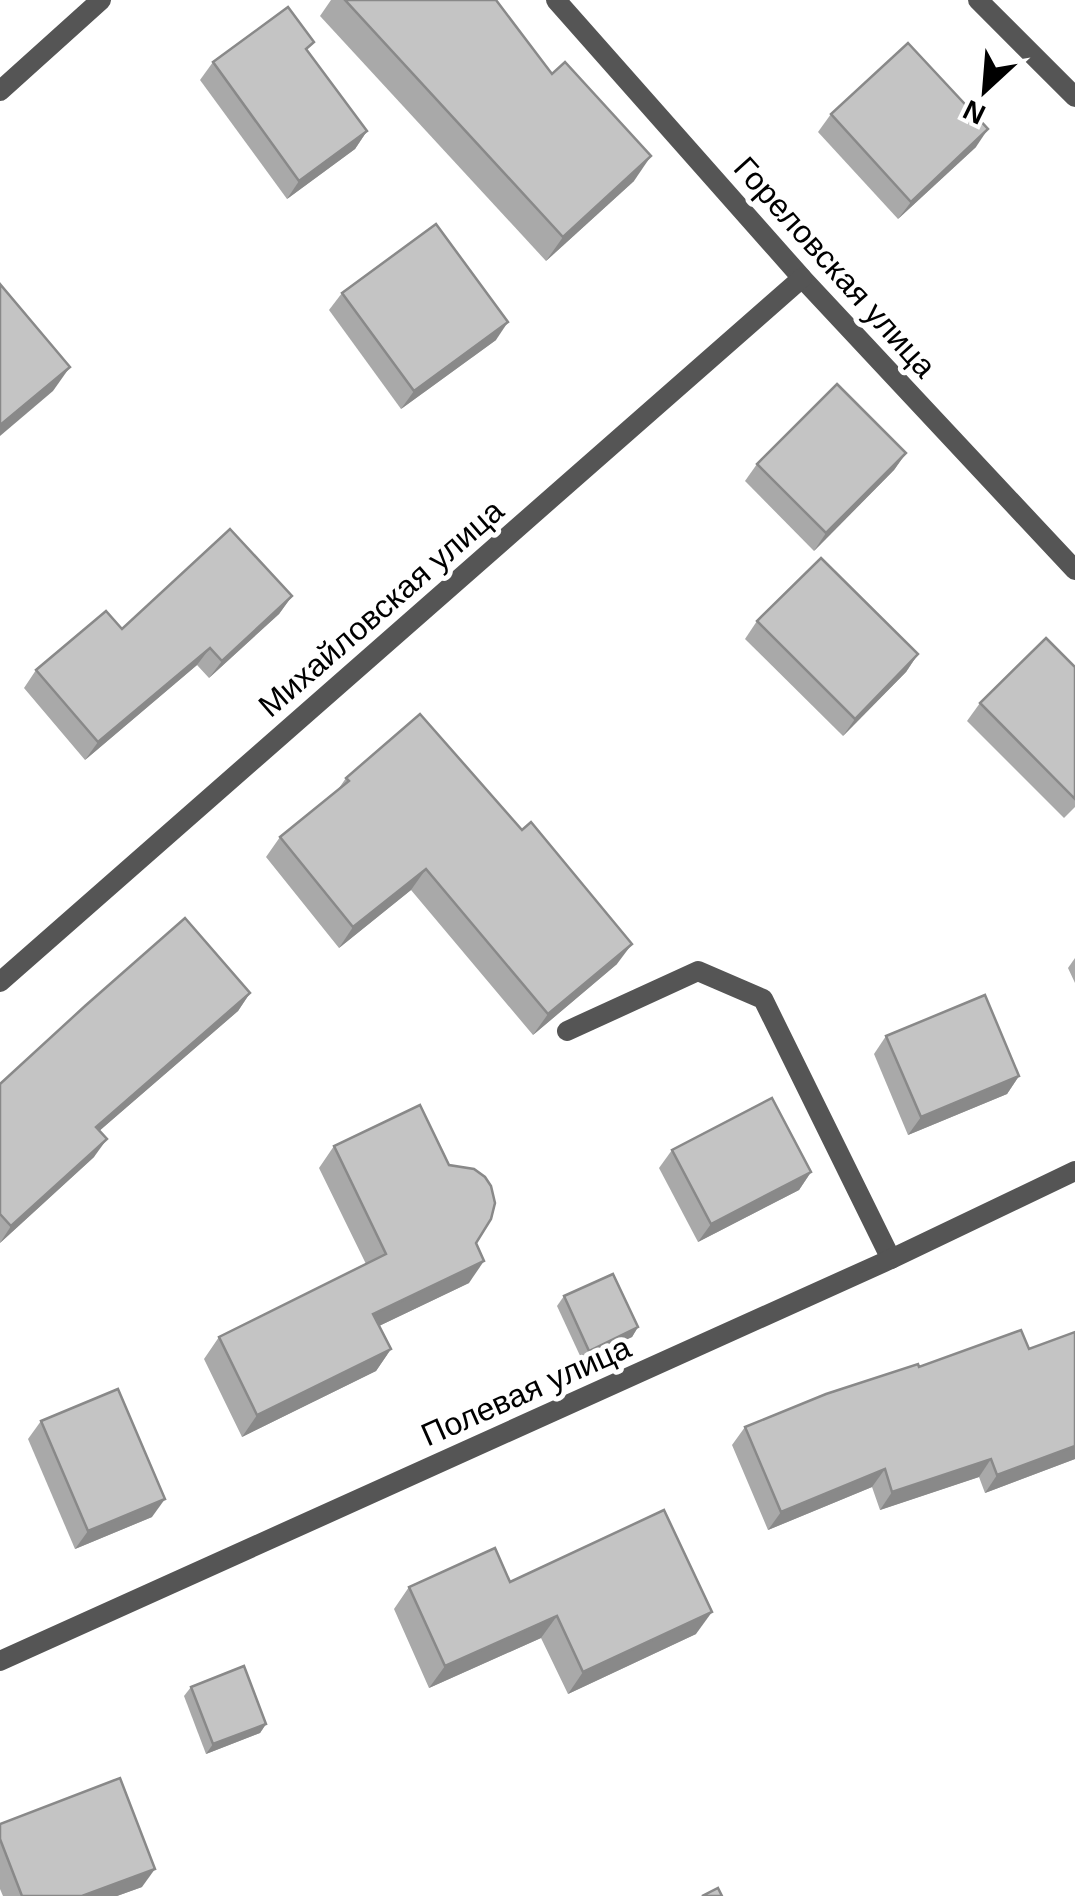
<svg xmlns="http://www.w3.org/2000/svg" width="1075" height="1896" viewBox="0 0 1075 1896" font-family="Helvetica,sans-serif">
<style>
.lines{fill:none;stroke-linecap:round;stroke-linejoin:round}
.service{stroke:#555;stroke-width:20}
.minor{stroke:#555;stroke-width:20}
.wall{fill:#a9a9a9}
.shaded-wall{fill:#898989}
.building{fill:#c4c4c4;stroke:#898989;stroke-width:2.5}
.labels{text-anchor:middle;stroke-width:10;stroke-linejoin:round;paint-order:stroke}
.street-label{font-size:32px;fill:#000;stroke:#fff}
</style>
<rect width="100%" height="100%" fill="#fff"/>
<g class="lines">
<g class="service">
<polyline points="0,91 101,0"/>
<polyline points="567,1031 698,971 763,999 891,1259"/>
</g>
<g class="minor">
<polyline points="556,0 802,278 1075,570"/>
<polyline points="978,0 1075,97"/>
<polyline points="0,982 802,278"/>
<polyline points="0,1661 891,1259 1075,1171"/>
</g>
</g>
<g class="wall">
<polygon points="331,0 496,0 634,181 546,261 320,16"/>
<polygon points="308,51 367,131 355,149 287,199 200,80 213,62"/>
<polygon points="831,114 976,147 898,219 818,132"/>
<polygon points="342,293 496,340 401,409 329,310"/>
<polygon points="906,453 894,470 814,551 745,481 757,464"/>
<polygon points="292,596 279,614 209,678 197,665 85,760 24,688 36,670 122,629"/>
<polygon points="757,621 918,654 906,672 843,736 745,639"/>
<polygon points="1075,667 1075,807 1064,818 967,721 980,703"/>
<polygon points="346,778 617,964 533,1035 411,890 339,948 266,857 280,837 337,791"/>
<polygon points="1075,958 1075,983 1068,968"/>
<polygon points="250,993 238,1011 99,1131 94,1157 0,1243 0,1084"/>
<polygon points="886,1036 1019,1076 1007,1094 908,1135 874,1054"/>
<polygon points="334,1146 476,1243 469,1283 379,1326 391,1349 376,1371 242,1437 204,1359 219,1337 366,1264 319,1168"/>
<polygon points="672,1150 811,1172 799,1190 698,1242 659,1168"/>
<polygon points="564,1296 638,1327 632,1337 582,1360 557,1306"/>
<polygon points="1075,1332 1075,1459 985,1493 979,1477 880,1510 872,1487 768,1530 732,1445 745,1427 919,1367 1029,1349"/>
<polygon points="41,1421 152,1517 75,1549 28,1439"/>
<polygon points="510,1582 696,1634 568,1694 541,1638 429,1688 394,1609 409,1587"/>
<polygon points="191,1687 266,1724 260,1733 206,1754 184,1696"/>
<polygon points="0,1824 142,1887 117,1896 3,1896 0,1889"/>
</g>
<g class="shaded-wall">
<polygon points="988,129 976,147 898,219 911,202"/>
<polygon points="367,131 355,149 287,199 299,181"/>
<polygon points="651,156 634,181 546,261 563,237"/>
<polygon points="508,322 496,340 401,409 414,391"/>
<polygon points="70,367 53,391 0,436 0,425"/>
<polygon points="906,453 894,470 814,551 826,533"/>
<polygon points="292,596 279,614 209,678 222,661"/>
<polygon points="210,648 197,665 85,760 98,742"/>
<polygon points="918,654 906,672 843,736 855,719"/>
<polygon points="426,869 411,890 339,948 353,927"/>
<polygon points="632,944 617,964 533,1035 548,1014"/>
<polygon points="250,993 238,1011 83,1145 96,1127"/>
<polygon points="1019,1076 1007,1094 908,1135 921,1117"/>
<polygon points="107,1139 94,1157 0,1243 11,1226"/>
<polygon points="811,1172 799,1190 698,1242 711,1224"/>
<polygon points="484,1261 469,1283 358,1336 373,1314"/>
<polygon points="638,1327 632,1337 582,1360 589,1351"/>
<polygon points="391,1349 376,1371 242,1437 257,1415"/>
<polygon points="1075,1446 1075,1459 985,1493 997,1475"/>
<polygon points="991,1459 979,1477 880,1510 892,1492"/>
<polygon points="885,1469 872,1487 768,1530 781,1512"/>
<polygon points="165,1499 152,1517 75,1549 88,1531"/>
<polygon points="712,1612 696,1634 568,1694 583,1672"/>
<polygon points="557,1616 541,1638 429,1688 445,1666"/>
<polygon points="266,1724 260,1733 206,1754 213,1744"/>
<polygon points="155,1869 142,1887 117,1896 82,1896"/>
</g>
<g class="building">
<polygon points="345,0 496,0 552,74 565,62 651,156 563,237"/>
<polygon points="288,7 314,42 306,49 367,131 299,181 213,62"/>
<polygon points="908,43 988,129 911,202 831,114"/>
<polygon points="436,224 508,322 414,391 342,293"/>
<polygon points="0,284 70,367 0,425"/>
<polygon points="837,384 906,453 826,533 757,464"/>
<polygon points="230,529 292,596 222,661 210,648 98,742 36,670 106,611 122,629"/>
<polygon points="821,558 918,654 855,719 757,621"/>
<polygon points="1046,638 1075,667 1075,799 980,703"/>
<polygon points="420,714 522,830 531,822 632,944 548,1014 426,869 353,927 280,837 349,781 346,778"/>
<polygon points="185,918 250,993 96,1127 107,1139 11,1226 0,1214 0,1084 85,1006"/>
<polygon points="985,995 1019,1076 921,1117 886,1036"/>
<polygon points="772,1098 811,1172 711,1224 672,1150"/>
<polygon points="420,1105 449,1165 474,1169 485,1177 491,1186 495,1203 491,1219 476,1243 484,1261 373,1314 391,1349 257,1415 219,1337 386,1254 334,1146"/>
<polygon points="613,1274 638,1327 589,1351 564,1296"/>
<polygon points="1021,1330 1029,1349 1075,1332 1075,1446 997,1475 991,1459 892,1492 885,1469 781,1512 745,1427 826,1394 918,1364 919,1367"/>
<polygon points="118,1389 165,1499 88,1531 41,1421"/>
<polygon points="664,1510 712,1612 583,1672 557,1616 445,1666 409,1587 495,1548 510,1582"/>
<polygon points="244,1666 266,1724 213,1744 191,1687"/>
<polygon points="120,1778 155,1869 82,1896 22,1896 0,1839 0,1824"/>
<polygon points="718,1888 722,1896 702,1896"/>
</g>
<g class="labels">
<g class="street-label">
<text transform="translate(835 267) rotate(48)" y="11">Гореловская улица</text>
<text transform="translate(381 608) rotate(-41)" y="11">Михайловская улица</text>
<text transform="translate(526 1391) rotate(-24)" y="11">Полевая улица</text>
</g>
</g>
<g transform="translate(985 90) rotate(206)" stroke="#ffffff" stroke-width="8" paint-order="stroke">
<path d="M0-8L18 38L0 25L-18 38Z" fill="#000000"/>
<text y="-15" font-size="28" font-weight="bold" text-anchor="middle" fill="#000000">N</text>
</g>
</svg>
